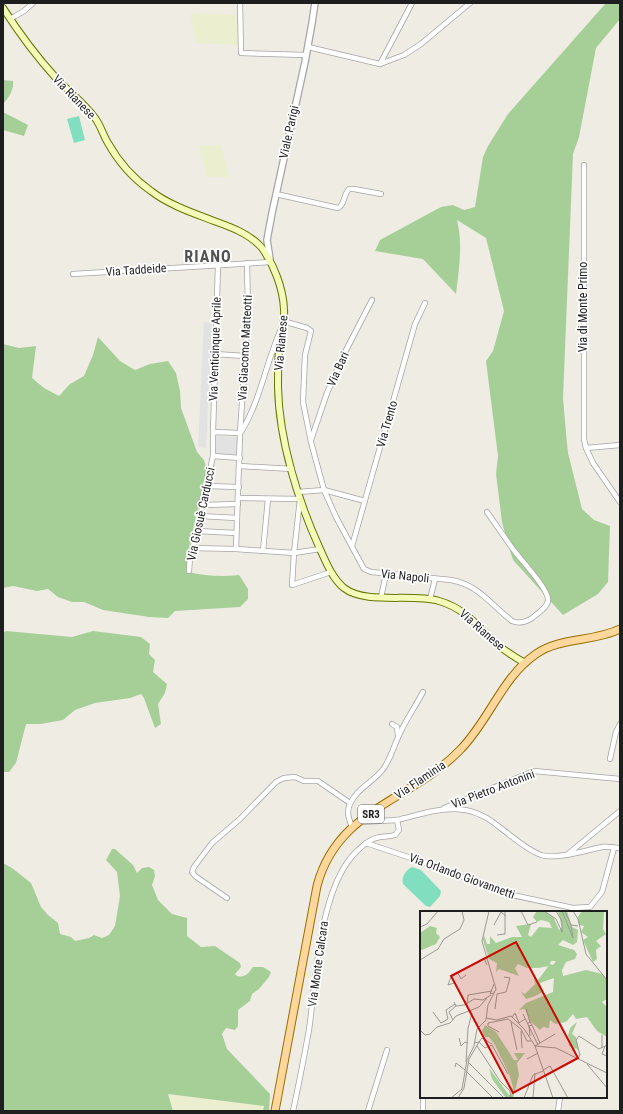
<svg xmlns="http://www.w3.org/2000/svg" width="623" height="1114" viewBox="0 0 623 1114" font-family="'Roboto Condensed',sans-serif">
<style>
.farmland{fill:#ebeecf}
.forest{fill:#a6cf98}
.pitch{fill:#81dfbf}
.parking{fill:#e2e2e2}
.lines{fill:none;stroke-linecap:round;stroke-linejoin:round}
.minor-casing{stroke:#a5a5a5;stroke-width:6}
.tertiary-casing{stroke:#a5a5a5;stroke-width:8}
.secondary-casing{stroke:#667704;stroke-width:8}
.primary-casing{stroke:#986c00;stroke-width:9}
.minor{stroke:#fff;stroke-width:4.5}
.tertiary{stroke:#fff;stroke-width:5.5}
.secondary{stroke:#f4fab7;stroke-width:6}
.primary{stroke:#fdd79c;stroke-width:7}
.labels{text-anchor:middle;stroke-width:3.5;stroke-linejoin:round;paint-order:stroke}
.shield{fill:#fff;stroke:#626262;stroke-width:1}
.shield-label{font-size:11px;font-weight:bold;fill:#1e1e1e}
.street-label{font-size:12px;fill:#1e1e1e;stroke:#fff}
.district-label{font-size:16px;font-weight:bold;letter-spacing:1px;fill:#515151;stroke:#fff}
.inset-road{fill:none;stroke:#9b9a95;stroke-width:1}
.view{fill:#cc0800;fill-opacity:0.15;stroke:#cc0800;stroke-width:2}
.inset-edge{fill:none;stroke:#1e1e1e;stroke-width:2}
</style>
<rect width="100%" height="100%" fill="#efece4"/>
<g class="farmland">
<polygon points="190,13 238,15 238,45 196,43"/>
<polygon points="221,145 229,177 207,177 199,146"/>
<polygon points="168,1094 264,1106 263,1111 173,1111"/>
</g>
<g class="forest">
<path d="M606,3h14v16l-24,29 -17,89 -6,17 -10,244 3,35 2,20 14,56 12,11 16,6 -2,56 -10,12 -35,21 -50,-55 -6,-19 -5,-19 -6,-48 2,-18 -12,-95 7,-10 11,-40 -18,-73 -29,-18c6,24 2,49 -1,74l-33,-35 -48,-8 5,-11 61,-33 12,-2 11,5 11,-3 8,-50 5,-11 20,-32z"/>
<path d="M3,80l10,1c1,8 -4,17 -10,23z"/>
<polygon points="3,112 28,125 24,136 3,130"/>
<path d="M98,337l22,24 15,9 15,-6 18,-3 8,12 4,18 1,17 16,44 7,8 3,10 -19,81v21c17,4 34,5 51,3l9,14v10l-8,8 -65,4 -7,7 -19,-1 -46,-7 -19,-8h-12l-14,-5 -10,-8 -11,2 -24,-5 -10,2v-244l16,4 17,-2 -4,32 12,10 15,8 11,-12 14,-8 9,-21z"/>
<polygon points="6,631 72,637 93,631 141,637 150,644 149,654 155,660 153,672 167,684 165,693 158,704 161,724 155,728 144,698 141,694 130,698 95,703 75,710 63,720 41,724 26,724 16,763 9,772 3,772 3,633"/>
<path d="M112,849h3l18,16 4,8 5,-5 7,-1 5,3 1,6 -3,9 6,15 14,14 15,4v18l14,11 14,-1 25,17 1,4 -6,7 2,2c8,2 12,-3 16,-9h10l8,5 -2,5 -10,12 -7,5 -2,7 -12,9v16l-3,4 -9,-2 -4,6 5,15 43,45 -1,17h-6l1,-5 -96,-12 5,17h-170v-248l9,5 19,15 10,24 7,8 10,8 2,11 11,3 4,4 14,-3 5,-3 8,3 7,-3 6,-9 5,-30 -3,-24 -11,-12z"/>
</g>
<g class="pitch">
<polygon points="79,116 85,140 74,143 67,119"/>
<path d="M412,867l9,3 20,21 -1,5 -10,11 -4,-1 -23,-22c-2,-7 3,-14 9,-17z"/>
</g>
<g class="parking">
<polygon points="204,322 212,323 206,448 198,447"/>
<polygon points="216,436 237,437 237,455 216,454"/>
</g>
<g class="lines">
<g class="minor-casing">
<g id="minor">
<polyline points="240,3 241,53 306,55"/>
<polyline points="10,19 24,11 33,3"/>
<polyline points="308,47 380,64 404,55 421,44 470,3"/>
<polyline points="380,64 412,3"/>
<polyline points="584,165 584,439 586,448 620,445"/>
<path d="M276,194l62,14c7,-3 5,-13 11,-19h5l27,5"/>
<polyline points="73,274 271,262"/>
<path d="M283,321l24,7 4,3 -6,24 -2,47 8,40 13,48 12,27 28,52 7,3 80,8c28,5 40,25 61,41 7,3 14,1 20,-3 5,-4 16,-11 16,-18 1,-10 -25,-38 -32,-47 -10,-13 -19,-27 -29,-41"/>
<polyline points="215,354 245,356"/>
<polyline points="213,432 218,265"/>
<path d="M241,432c20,-32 25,-71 41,-105"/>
<polyline points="311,440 327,393 343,356 372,300"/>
<polyline points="586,448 593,463 620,502"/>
<polyline points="240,458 213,456 213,432 240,433"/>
<polyline points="240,466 292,469"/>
<polyline points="207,486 239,487"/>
<polyline points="298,492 324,490 365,501"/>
<polyline points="238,498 300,499 294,553 292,585 331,572"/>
<polyline points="202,505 238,504"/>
<polyline points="200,516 237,518"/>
<polyline points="197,531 236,533"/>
<polyline points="352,546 415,324 425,303"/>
<polyline points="193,548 236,549 294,553 320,549"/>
<polyline points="236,549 240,433 248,312 247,263"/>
<polyline points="263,551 268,499"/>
<polyline points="189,571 190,557 197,531 213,456"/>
<polyline points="381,597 386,574"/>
<polyline points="430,599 435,579"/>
<polyline points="392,724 397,727 398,736"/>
<polyline points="610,759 616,732 620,724"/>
<polyline points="444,808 534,771 620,779"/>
<path d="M397,820c38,-9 67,-22 101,6 14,10 27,23 43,29 15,5 46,-5 61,-8 5,-1 12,1 18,1"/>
<path d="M352,827c-3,-8 -6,-15 -2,-23 7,-16 24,-22 34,-36 8,-12 11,-26 18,-39 6,-12 14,-24 21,-37"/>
<polyline points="366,843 438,867 503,893 573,908 590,907 602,892 614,848"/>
<polyline points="568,854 620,811"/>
<polyline points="227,898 195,876 192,872 194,867 212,843 240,819 276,782 284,778 295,777 304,781 318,781 350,803"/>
<path d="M293,1111c6,-27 11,-54 16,-81 7,-50 10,-143 48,-179 6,-6 14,-13 23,-14 5,-1 10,0 15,-2l4,-5 -2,-10 -36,2"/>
<polyline points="368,1111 387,1050"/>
<polyline points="423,1111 423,1097"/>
<polyline points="558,1111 560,1097"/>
</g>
</g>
<g class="tertiary-casing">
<polyline id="tertiary" points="270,259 267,240 272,213 305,62 312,23 315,3"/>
</g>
<g class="secondary-casing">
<path id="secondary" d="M3,8c16,25 33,48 53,70 13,14 28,25 39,40 6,8 8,17 13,25 10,18 26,36 43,48 18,14 42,22 63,30 17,6 36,13 48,27 12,17 21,40 22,61 1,14 -3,27 -5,41 -1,12 -1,25 -1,37 1,53 20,114 42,162 6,13 12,29 24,39 22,17 68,5 95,13 25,7 38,24 55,41 10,8 20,15 31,21"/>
</g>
<g class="primary-casing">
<path id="primary" d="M275,1111l42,-225c20,-77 94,-85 143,-136 29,-29 42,-73 76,-96 24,-17 58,-12 84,-25"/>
</g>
<use href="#minor" class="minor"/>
<use href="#tertiary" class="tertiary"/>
<use href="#secondary" class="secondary"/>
<use href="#primary" class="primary"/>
</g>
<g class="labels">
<rect class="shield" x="358" y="805" width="26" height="18" rx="3"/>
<g class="shield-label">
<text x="371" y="818">SR3</text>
</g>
<g class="street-label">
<text transform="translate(74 97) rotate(46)" y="4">Via Rianese</text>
<text transform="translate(289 132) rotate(-78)" y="4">Viale Parigi</text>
<text transform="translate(136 270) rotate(-4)" y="4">Via Taddeide</text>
<text transform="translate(583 307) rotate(-90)" y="4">Via di Monte Primo</text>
<text transform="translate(281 343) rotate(-85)" y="4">Via Rianese</text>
<text transform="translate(245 348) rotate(-87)" y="4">Via Giacomo Matteotti</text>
<text transform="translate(215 349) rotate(-88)" y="4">Via Venticinque Aprile</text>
<text transform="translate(338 369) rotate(-66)" y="4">Via Bari</text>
<text transform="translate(387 424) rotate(-74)" y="4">Via Trento</text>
<text transform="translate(201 514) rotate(-78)" y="4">Via Giosuè Carducci</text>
<text transform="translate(405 576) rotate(6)" y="4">Via Napoli</text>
<text transform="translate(482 630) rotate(41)" y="4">Via Rianese</text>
<text transform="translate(420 780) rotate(-34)" y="4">Via Flaminia</text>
<text transform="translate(493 789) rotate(-21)" y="4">Via Pietro Antonini</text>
<text transform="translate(462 876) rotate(20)" y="4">Via Orlando Giovannetti</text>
<text transform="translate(318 964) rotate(-82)" y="4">Via Monte Calcara</text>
</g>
<g class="district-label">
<text x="208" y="262">RIANO</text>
</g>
</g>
<g transform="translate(420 911)">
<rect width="187" height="187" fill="#efece4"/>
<path d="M117,0h8l9,7 5,12 3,-2 -4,-17h9l5,16 6,3 -1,12 -4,3 -10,-5 -5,5 16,5 3,4 -2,5 -9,3 -4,8 1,6 23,-6 16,4 5,5v20l-5,3 5,5v30l-10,-6 -10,-14 -11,2 -3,-5 -7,8 -11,2 -5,-4 -1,8 -6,-1 -3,3 -10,-9 -5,-12 -6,1 7,-7 27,-11 1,-14 -14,5 3,9 -10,5 -7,2 -5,-7 4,2 10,-10 -1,-6 4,2 12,-16 3,1 3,-4h-5l-2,5 -11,2h-11l-9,-4 -3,4 4,8 -20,-7 -3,3 1,-9 -8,-4 -6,-19 1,-5 3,9h3v-8l6,7 16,-6h10l-6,-11 15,-2 -3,11 3,2 8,-10 13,1 -3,-6 -8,-2 -4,2 -4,-5zM162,0h22l-1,18 3,5 -10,7 5,5 -5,4 1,9 -4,3 -10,-22 5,-3 -7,-5 3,-6 -5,-1 -1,-8zM10,15l7,2 -1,5 4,4 -4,7 -14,6 -2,-1v-16zM157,111l-5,12 4,3 3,15 -3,-4 -4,3v-4l-4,-2 3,-1 -3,-8 2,-8zM65,114l11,7 18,28h4l-4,-7h11l-8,10 2,12 -6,23h-7l-14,-19 -3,-11 20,27h2l2,-8 -4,-13 -14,-29 -6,-8h-4l-3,-6z" fill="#a6cf98"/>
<path class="inset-road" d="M101,0l7,14 9,-3M124,0l12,8 6,13v-11l-6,-10M142,0l11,27 -2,-13M145,0l6,14 7,1M153,0l5,8 8,35 21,26M74,14l7,-13 5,4M0,16l7,-3 11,-13M77,24l8,-1v-23M0,49l18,-11 6,-10 16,-10 4,-9 -2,-9M38,62l3,6 5,-4M34,72l-6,2 3,-8 33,-19 3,7M74,73l-4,10 4,-1M77,83l9,-2 4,-14 -6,-1M34,91l2,4 8,-1 10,-6 9,1 8,-5M47,93l1,-9 24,-4M75,98l2,-15M106,98l4,13M13,101l8,11 7,-4 -2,-9 9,-6M103,103l15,31M92,106l3,-4 4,10 6,-4M66,107l11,2 14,-4 14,14 10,16 21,2 51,25M33,109l-4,-8 7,-6M91,111l6,28M107,113l3,-2 2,3 -3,1 1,10M112,114l8,18M0,119l5,5 5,-1 7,-7 13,-4 6,-7 23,-9 8,-9M101,120l1,17M79,121l-11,-6v-3l20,-4 13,10 6,12h4M182,124v13M39,127l2,8 4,-4 3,1M72,133l-10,-6 -3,4 6,6 7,-3 16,29M57,135l23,35 10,10 1,7M185,135l-3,8 5,2M158,147l2,-3 -4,-15 3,-4 20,13 8,-4M107,148l11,-6M46,151l2,-34 4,-15M48,151l36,36M167,153l20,24M35,156l1,-4 9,7M123,159l7,-4 18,32M46,160l27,27M31,187l11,-9 5,-29 7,-14 3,-17 9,-9 2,-15 8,-16 -14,-48 7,-30M38,187l6,-10 5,-29 10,-17 -5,1M104,187l9,-23 10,-4M113,187l2,-25M133,187l-18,-52 20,-12"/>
<path class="view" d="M96,31l62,116 -65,35 -62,-117z"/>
<rect width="187" height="187" class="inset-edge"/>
</g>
<rect width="623" height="1114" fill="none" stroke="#1e1e1e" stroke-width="8"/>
</svg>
